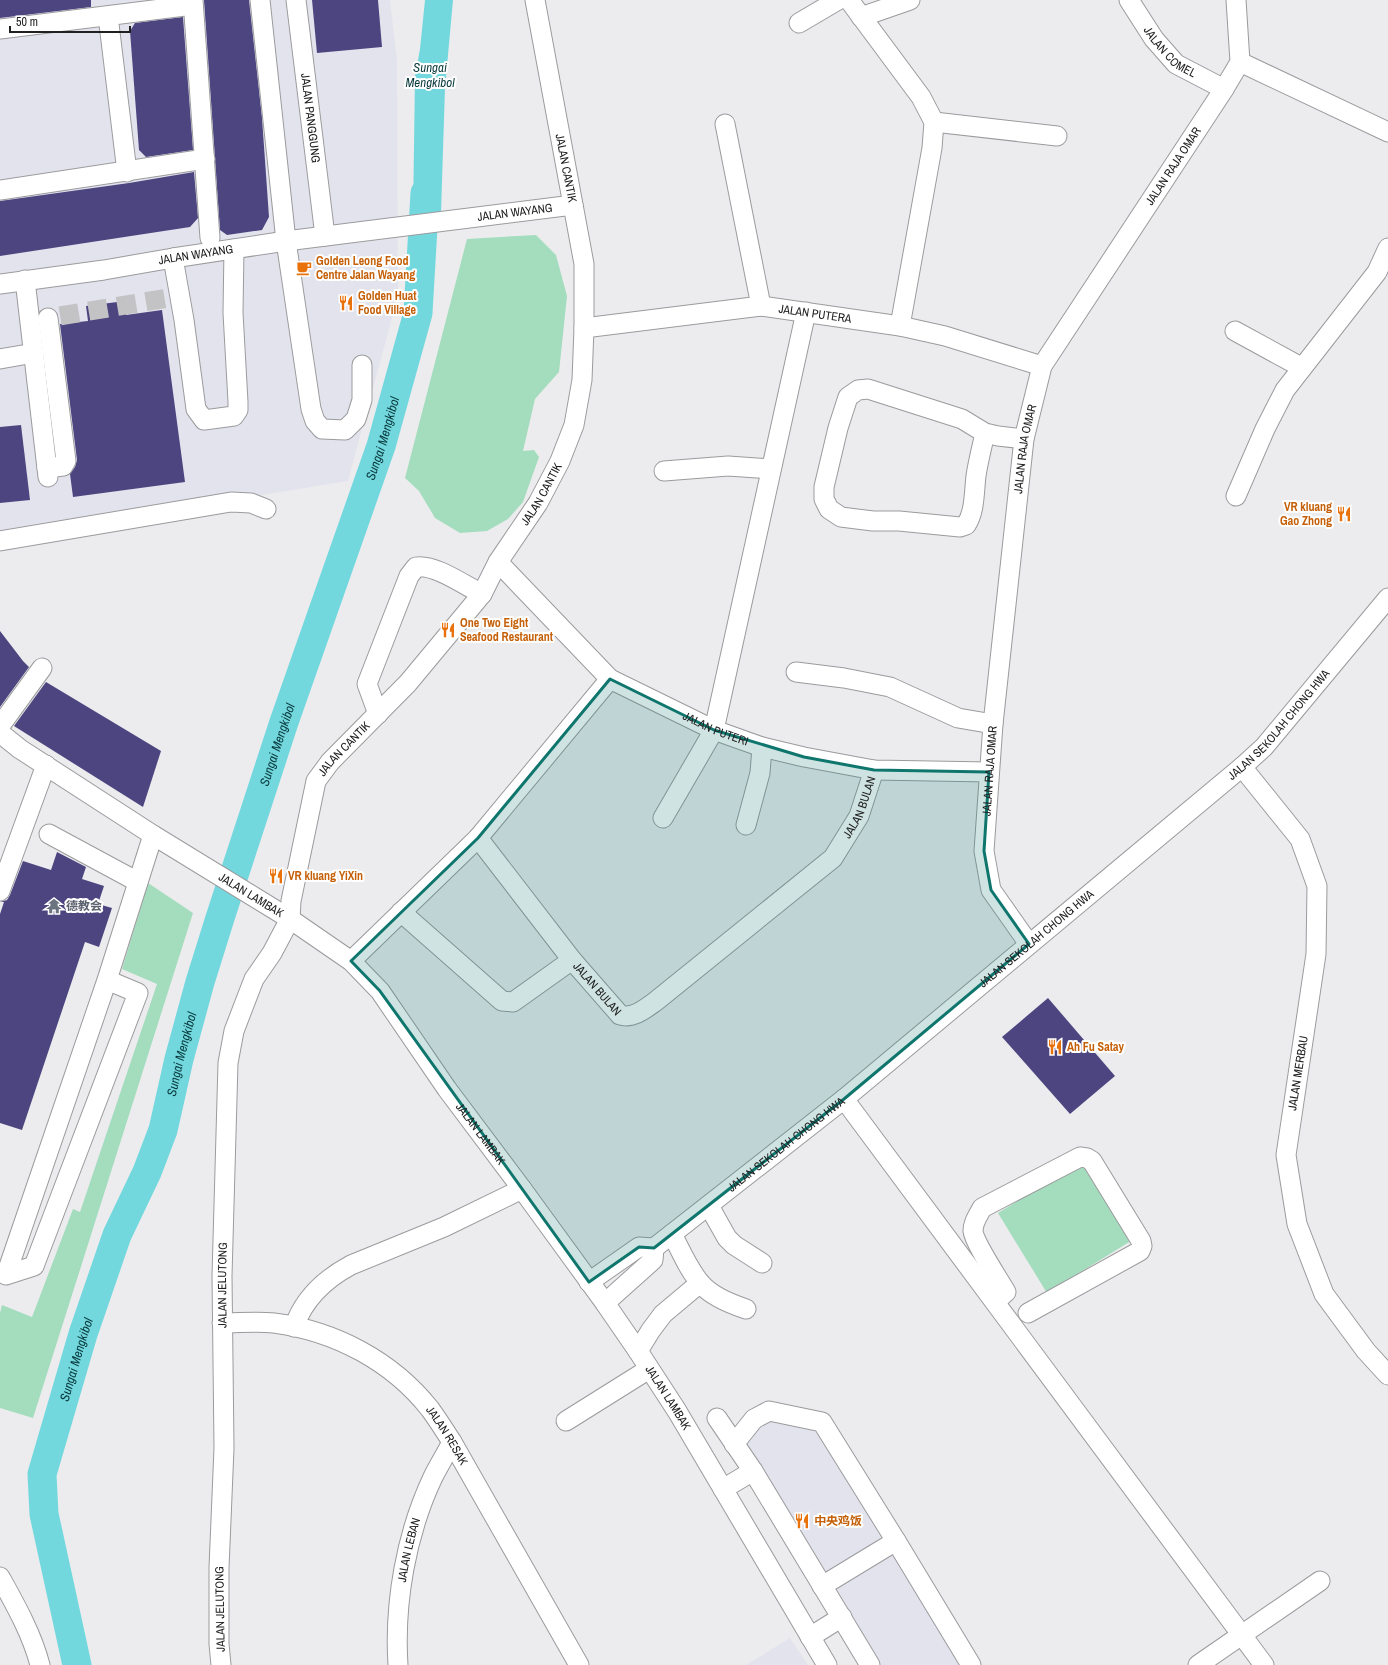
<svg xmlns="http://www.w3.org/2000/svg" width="1388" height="1665" viewBox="0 0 1388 1665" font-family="'Archivo Narrow','Noto Sans SC',sans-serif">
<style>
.built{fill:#e3e3ed}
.green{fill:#a4ddbe}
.water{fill:#73d8de}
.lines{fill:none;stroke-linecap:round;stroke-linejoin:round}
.river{stroke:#73d8de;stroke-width:29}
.building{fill:#4c4580}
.minor-tunnel{stroke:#c3c3c5;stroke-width:19;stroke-dasharray:19 10;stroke-linecap:butt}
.minor-casing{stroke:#9b9b9e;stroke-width:21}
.minor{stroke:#fff;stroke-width:19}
.marked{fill:#0f766e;fill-opacity:0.2;stroke:#0f766e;stroke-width:3;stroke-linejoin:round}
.labels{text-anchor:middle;stroke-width:4;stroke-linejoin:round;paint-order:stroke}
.street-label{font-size:12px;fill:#202021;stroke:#fff}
.food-label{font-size:12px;font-weight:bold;fill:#c56008;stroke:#fff;text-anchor:start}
.worship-label{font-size:12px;font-weight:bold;fill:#5b616d;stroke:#fff;text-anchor:start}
.water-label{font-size:13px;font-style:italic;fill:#083a3d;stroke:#fff}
</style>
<rect width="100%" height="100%" fill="#ececee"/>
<g class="built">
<polygon points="0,0 390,0 397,61 398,296 348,481 0,537"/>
<polygon points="769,1408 826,1419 975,1665 866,1665 726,1436"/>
<polygon points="790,1638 808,1665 746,1665"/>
</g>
<g class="green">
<polygon points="536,235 556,255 567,296 559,372 535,399 523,451 534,450 539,457 523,502 508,519 487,531 460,533 435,518 419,491 405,478 467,239"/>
<polygon points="148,883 193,913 33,1418 0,1408 0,1313 2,1305 32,1317 73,1209 80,1212 157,984 122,969"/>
<polygon points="1085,1160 1134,1239 1047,1293 998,1213"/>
</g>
<polygon class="water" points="425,0 453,0 445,88 441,213 413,215 415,76 420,49"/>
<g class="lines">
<path class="river" id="s1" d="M77,1665l-33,-151 -2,-40 41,-140 34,-99 30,-63 16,-42 16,-71 21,-77 20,-64 64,-196 97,-276 37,-133 7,-120"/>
</g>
<g class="building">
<polygon points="0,0 91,0 91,7 0,18"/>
<polygon points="204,0 249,0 262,118 269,217 262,230 227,235 220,230"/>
<polygon points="312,0 378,0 382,47 317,53"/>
<polygon points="183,17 193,150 146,157 139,150 130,31 135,23"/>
<polygon points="194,172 198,218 190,227 0,256 0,201 129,183"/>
<polygon points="125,301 126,315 162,310 185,482 73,497 70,474 75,467 77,460 60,324 88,321 86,306"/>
<polygon points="21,425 30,500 0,503 0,427"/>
<polygon points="0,631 23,661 29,667 0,707"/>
<polygon points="46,682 161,751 143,807 14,726"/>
<polygon points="57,852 86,867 82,879 104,886 98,904 112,908 99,947 85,942 22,1130 0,1123 0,914 4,902 0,902 7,900 10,895 23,861 51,870"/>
<polygon points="1048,998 1115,1076 1070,1114 1002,1037"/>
</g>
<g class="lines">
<polyline class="minor-tunnel" points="32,323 48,318 180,296"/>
<g class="minor-casing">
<g id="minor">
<polyline points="193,0 210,238"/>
<polyline points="260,0 286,241 311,409 315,421 322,429 345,430 356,419 362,400 362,365"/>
<path id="s2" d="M296,0l29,236"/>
<polyline points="849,0 921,97 934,122 932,148 900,326"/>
<path id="s3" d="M1129,0l25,39 22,25 48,25"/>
<polyline points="108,16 127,172"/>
<polyline points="861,17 910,0"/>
<polyline points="799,23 838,0"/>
<polyline points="0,29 193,5"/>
<polyline points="1240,62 1388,132"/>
<polyline points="934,122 1057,136"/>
<polyline points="725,124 761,306"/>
<polyline points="0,190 205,159"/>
<polyline points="173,258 184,320 196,409 204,420 234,416 238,410 238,402 233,313 234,249"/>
<polyline points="25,280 48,477"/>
<path id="s4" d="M0,284l104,-14 69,-12 113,-17 287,-36"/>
<path id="s5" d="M584,328l177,-22 139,20 45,10 97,30"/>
<polyline points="1235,331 1301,367"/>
<polyline points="0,359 34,353"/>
<path d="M985,433c-3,14 -7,29 -9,43 -2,16 -1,36 -10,49l-6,2 -61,-6h-26l-32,-4 -12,-8 -5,-10v-12l14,-59 10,-31 10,-7 10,-1 94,30 23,14 13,3 26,3"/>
<polyline points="47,468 63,466 66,461 48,318"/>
<polyline points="664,471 728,466 771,469"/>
<polyline points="1236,496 1265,429 1285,390 1377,272 1388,248"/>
<polyline points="0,541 231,502 251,503 266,509"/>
<path id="s6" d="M498,562l112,117 104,51 48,17 42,10 70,13 115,2"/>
<polyline points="796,672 844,678 890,687 958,718 993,724"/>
<path id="s7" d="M610,679l-132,159 94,122 48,55c13,4 25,-6 36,-14l177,-143 26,-42 15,-46"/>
<path d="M378,714l-11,-30 42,-108 7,-9c19,-3 48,18 66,27"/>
<polyline points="0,726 42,668"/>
<path id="s8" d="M0,733l20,16 133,86 137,84 61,42 29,30 67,98 75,100 83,114 33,48 39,60 150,254"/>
<polyline points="1242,767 1300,839 1317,886 1316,954 1286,1155 1297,1224 1324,1294 1366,1351 1388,1375"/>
<polyline points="663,818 714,730 806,312"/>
<polyline points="746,825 760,773 762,747"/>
<polyline points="49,834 138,882"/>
<polyline points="0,891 46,765"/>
<polyline points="401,912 502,1001 513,1002 572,960"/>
<path id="s9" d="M1029,944l-38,-54 -7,-39 9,-127 31,-285 18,-73 182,-277 16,-27 -4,-62"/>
<polyline points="351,961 478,838"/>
<polyline points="107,980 138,993 34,1266 6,1275 107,980 153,835"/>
<polyline points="844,1099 1264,1665"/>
<polyline points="709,1206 727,1238 734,1245 762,1263"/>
<path d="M672,1234c9,17 17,37 30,51 11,12 29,19 44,24"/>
<path id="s10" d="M589,1282l50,-35 15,1 190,-149 398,-332 22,-20 124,-149"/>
<path d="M995,1302l11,-10c-7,-12 -32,-50 -33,-61 0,-9 5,-15 9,-23l98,-51 7,1 5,3 49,80 1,5 -2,5 -112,62"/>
<polyline points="605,1303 653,1260 654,1248"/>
<path id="s11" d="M222,1323c17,0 35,-2 52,0 61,8 118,38 156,86 8,11 15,22 22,33l127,223"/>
<path d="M294,1327c10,-29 31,-48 57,-62l93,-38 78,-38"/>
<polyline points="638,1351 651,1330 663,1314 700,1283"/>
<polyline points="717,1418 753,1471"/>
<polyline points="566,1421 649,1369"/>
<polyline points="734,1444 754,1419 769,1411 822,1422 896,1541 822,1586"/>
<polyline points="723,1489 753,1471 870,1665"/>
<polyline points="896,1541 971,1665"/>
<path d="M0,1577c15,27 32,57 40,88"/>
<polyline points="810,1637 842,1617"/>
<path id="s12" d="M221,1665l-2,-21v-76l5,-120 -2,-172 6,-213 6,-32 20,-52 18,-26 18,-34 1,-18 25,-120 14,-19 78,-79 74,-89 16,-32 40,-59 22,-42 14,-36 8,-45 2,-52v-64l-49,-264"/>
<path id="s13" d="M398,1665c-4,-62 8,-131 35,-188 6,-12 13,-23 19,-35"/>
<polyline points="1198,1665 1320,1581"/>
</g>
</g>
<use href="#minor" class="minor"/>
</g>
<path class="marked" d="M610,679l104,51 90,27 70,13 115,2 -5,79 7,39 38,54 -185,155 -190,149 -15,-1 -50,35 -209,-291 -29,-30 127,-123z"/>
<defs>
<g id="cafe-bare" transform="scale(1.2)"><path d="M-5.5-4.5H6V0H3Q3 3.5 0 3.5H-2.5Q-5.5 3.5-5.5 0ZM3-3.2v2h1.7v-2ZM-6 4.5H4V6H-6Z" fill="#e8710a" stroke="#fff" stroke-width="2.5" paint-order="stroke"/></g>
<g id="restaurant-bare" transform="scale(1.2)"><path d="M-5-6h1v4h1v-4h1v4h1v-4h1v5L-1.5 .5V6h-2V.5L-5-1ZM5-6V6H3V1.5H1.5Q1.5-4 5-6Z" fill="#e8710a" stroke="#fff" stroke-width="2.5" paint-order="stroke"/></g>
<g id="temple-bare" transform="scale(1.2)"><path d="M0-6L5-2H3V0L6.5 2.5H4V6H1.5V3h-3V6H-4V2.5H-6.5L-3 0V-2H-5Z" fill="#6b7280" stroke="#fff" stroke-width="2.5" paint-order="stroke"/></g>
</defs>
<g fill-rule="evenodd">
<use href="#cafe-bare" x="304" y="268"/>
<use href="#restaurant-bare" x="346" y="303"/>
<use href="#restaurant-bare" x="1344" y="514"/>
<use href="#restaurant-bare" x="448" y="630"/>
<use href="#restaurant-bare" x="276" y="876"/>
<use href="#temple-bare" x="54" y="906"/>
<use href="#restaurant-bare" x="1055" y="1047"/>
<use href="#restaurant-bare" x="802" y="1521"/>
</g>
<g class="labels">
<g class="street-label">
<text dy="4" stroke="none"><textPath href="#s3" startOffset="67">JALAN COMEL</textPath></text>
<text dy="4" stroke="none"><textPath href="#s2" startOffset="119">JALAN PANGGUNG</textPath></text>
<text dy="4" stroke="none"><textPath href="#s9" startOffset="834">JALAN RAJA OMAR</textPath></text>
<text transform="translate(566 168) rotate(79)" y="4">JALAN CANTIK</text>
<text dy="4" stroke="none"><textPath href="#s4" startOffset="520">JALAN WAYANG</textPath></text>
<text dy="4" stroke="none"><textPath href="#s4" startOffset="198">JALAN WAYANG</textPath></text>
<text dy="4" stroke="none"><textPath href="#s5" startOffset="233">JALAN PUTERA</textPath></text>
<text dy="4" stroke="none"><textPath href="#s9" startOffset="510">JALAN RAJA OMAR</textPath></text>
<text dy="4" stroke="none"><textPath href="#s12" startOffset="1268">JALAN CANTIK</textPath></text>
<text dy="4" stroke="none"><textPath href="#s10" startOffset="892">JALAN SEKOLAH CHONG HWA</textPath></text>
<text dy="4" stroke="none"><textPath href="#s6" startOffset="279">JALAN PUTERI</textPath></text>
<text dy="4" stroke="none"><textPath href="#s12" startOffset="944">JALAN CANTIK</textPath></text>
<text dy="4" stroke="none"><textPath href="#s9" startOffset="186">JALAN RAJA OMAR</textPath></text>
<text dy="4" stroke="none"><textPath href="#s7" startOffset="759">JALAN BULAN</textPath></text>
<text dy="4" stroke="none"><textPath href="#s8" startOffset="299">JALAN LAMBAK</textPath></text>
<text dy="4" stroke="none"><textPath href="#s10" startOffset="568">JALAN SEKOLAH CHONG HWA</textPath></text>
<text dy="4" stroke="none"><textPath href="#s7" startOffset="399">JALAN BULAN</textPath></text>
<text transform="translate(1298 1073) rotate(-81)" y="4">JALAN MERBAU</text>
<text dy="4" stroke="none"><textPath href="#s8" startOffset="635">JALAN LAMBAK</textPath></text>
<text dy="4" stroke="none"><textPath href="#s10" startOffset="244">JALAN SEKOLAH CHONG HWA</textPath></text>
<text dy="4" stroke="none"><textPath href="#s12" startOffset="380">JALAN JELUTONG</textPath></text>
<text dy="4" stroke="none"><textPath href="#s8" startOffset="959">JALAN LAMBAK</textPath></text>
<text dy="4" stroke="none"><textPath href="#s11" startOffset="266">JALAN RESAK</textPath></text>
<text dy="4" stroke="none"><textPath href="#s13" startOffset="116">JALAN LEBAN</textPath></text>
<text transform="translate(220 1609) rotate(-91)" y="4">JALAN JELUTONG</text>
</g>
<g class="food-label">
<text x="316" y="265">Golden Leong Food<tspan x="316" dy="14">Centre Jalan Wayang</tspan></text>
<text x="358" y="300">Golden Huat<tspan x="358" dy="14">Food Village</tspan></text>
<text x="1332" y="511" text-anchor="end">VR kluang<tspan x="1332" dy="14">Gao Zhong</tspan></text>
<text x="460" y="627">One Two Eight<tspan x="460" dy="14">Seafood Restaurant</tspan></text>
<text x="288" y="880">VR kluang YiXin</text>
<text x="1067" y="1051">Ah Fu Satay</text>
<text x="814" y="1525">中央鸡饭</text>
</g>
<g class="worship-label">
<text x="66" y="910">德教会</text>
</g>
<g class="water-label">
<text x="430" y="72">Sungai<tspan x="430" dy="15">Mengkibol</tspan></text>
<text dy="5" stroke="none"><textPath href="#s1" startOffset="1286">Sungai Mengkibol</textPath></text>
<text dy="5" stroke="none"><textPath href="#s1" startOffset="962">Sungai Mengkibol</textPath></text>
<text dy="5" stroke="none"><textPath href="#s1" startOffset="638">Sungai Mengkibol</textPath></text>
<text dy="5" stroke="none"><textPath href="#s1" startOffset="314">Sungai Mengkibol</textPath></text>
</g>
</g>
<path d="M10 26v6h120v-6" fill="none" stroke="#202021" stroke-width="2"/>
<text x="16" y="26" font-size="12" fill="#202021" stroke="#ffffff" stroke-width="3" paint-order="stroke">50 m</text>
</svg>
